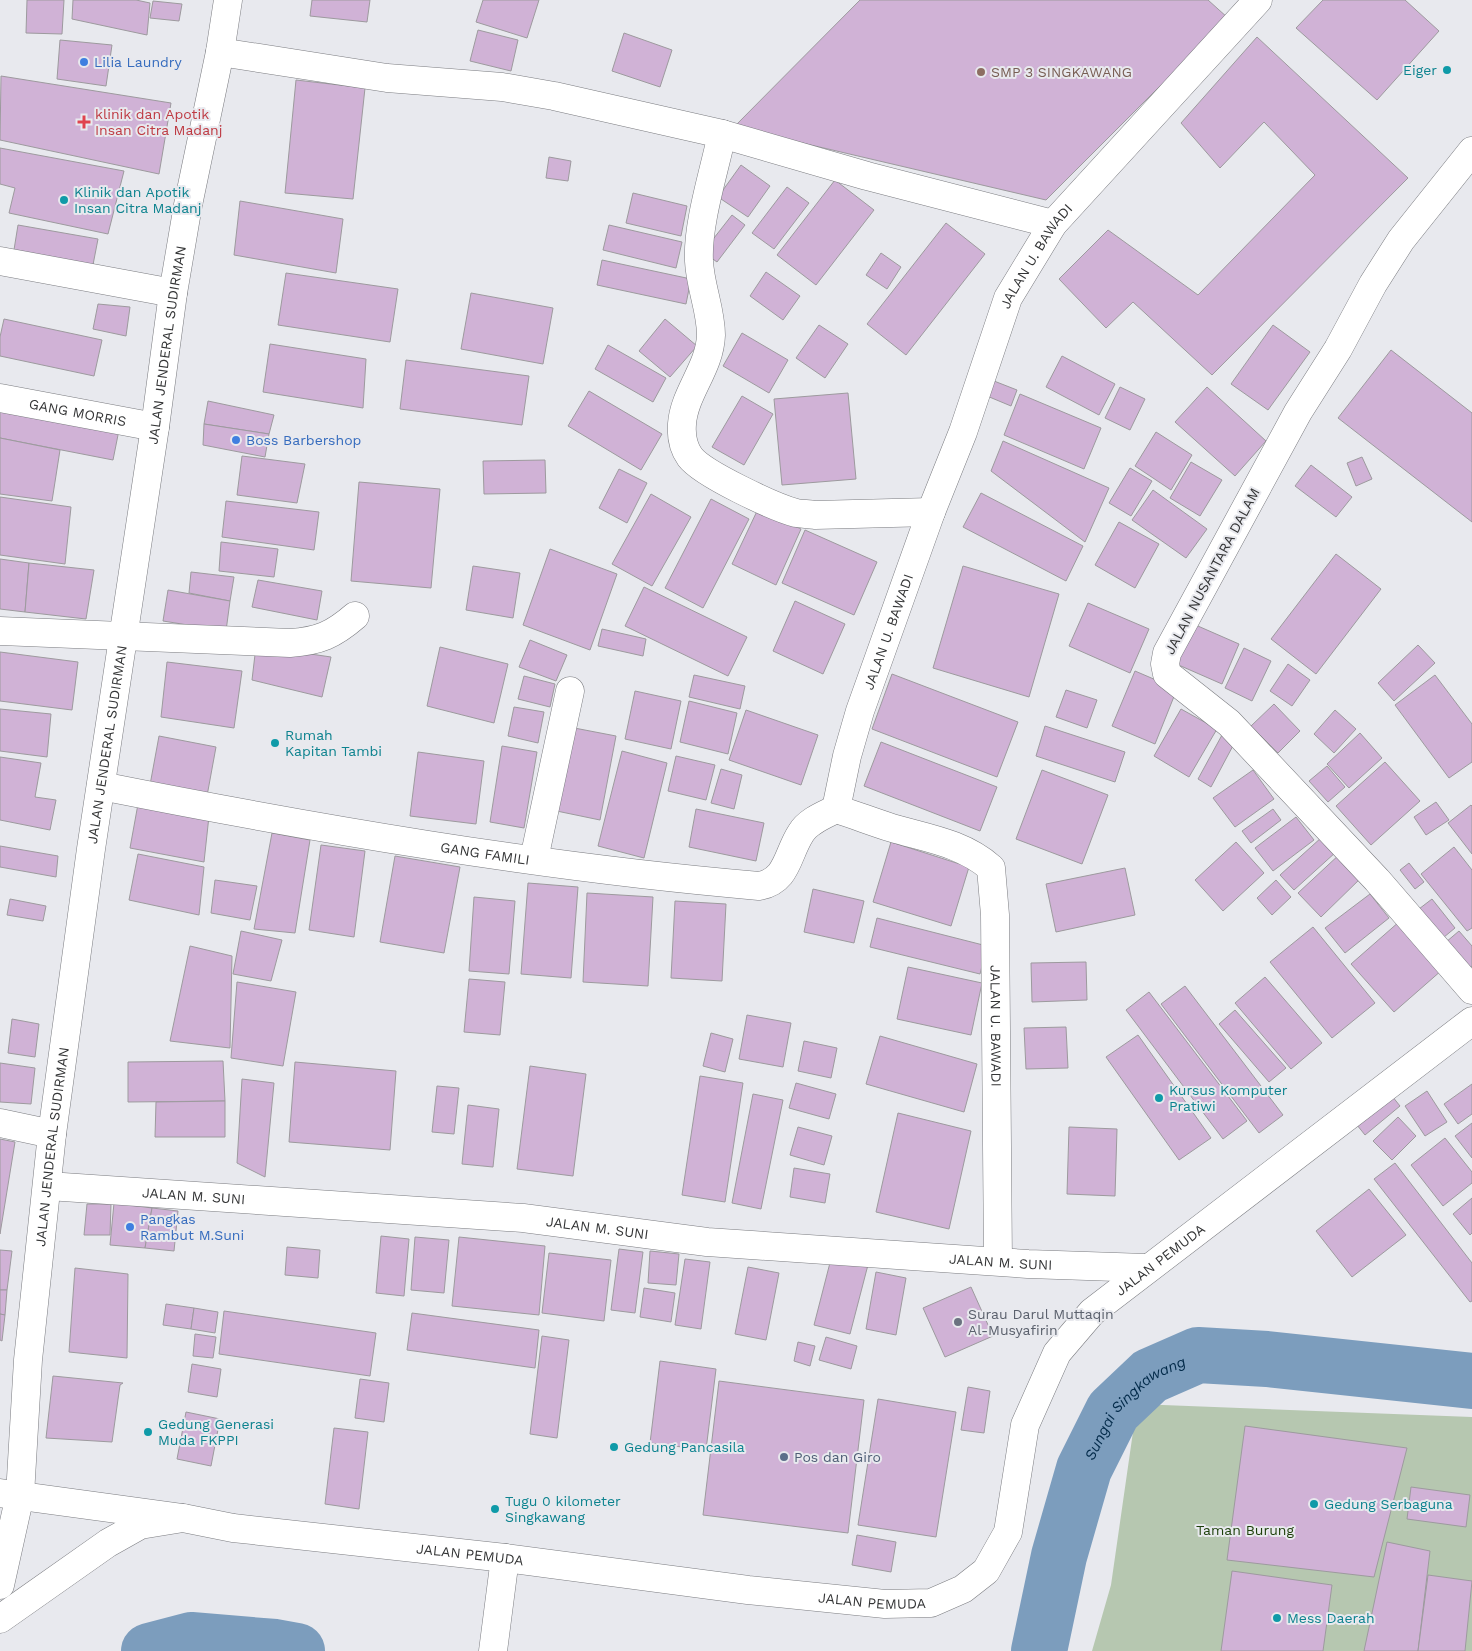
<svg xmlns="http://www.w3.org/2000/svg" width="1472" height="1651" viewBox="0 0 1472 1651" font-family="'Work Sans',sans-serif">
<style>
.green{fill:#b6c7b0}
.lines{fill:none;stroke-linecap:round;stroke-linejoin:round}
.river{stroke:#7c9dbd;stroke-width:56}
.building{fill:#d0b2d6;stroke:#9d9a9e}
.street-casing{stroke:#7b7c80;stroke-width:29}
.secondary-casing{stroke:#7b7c80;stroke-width:29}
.primary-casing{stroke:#7b7c80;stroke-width:29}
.street{stroke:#fff;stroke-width:28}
.secondary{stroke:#fff;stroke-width:28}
.primary{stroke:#fff;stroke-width:28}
.shop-dot{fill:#3f7fe0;stroke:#e8e9ee;stroke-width:2}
.culture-dot{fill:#0f9aa8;stroke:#e8e9ee;stroke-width:2}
.education-dot{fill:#8d6e63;stroke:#e8e9ee;stroke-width:2}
.health-dot{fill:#e0444e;stroke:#e8e9ee;stroke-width:2}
.worship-dot{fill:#6b7280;stroke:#e8e9ee;stroke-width:2}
.service-dot{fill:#5c6f8a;stroke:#e8e9ee;stroke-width:2}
.labels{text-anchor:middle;stroke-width:4;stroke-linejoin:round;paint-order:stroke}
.shop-label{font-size:14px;fill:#366cbe;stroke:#e8e9ee;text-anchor:start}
.culture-label{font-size:14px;fill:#0d838f;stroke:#e8e9ee;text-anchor:start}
.education-label{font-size:14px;fill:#785e54;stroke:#e8e9ee;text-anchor:start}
.health-label{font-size:14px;fill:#be3a42;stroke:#e8e9ee;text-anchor:start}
.street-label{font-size:14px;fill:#343536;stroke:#e8e9ee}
.worship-label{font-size:14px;fill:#5b616d;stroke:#e8e9ee;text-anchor:start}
.service-label{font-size:14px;fill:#4e5e75;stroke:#e8e9ee;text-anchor:start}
.park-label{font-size:14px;fill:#1c3f09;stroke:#e8e9ee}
.water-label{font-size:15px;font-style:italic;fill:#032b4a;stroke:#e8e9ee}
</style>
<rect width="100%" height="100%" fill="#e8e9ee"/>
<polygon class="green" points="1137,1404 1472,1417 1472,1651 1092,1651 1111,1585"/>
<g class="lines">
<g class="river">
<polyline points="149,1651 191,1640 275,1647 297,1651"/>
<path id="s1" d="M1039,1651l20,-95 25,-87 29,-58 37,-35 48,-21 69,4 205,22"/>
</g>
</g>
<g class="building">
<polygon points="27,0 64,0 62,34 26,33"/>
<polygon points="73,0 136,0 150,3 147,35 72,19"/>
<polygon points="312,0 370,0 367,22 310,16"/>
<polygon points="483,0 539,0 527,38 476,22"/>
<polygon points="860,0 1208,0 1228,18 1046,200 734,127"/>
<polygon points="1323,0 1405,0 1439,31 1377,100 1296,28"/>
<polygon points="153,1 182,4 179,21 150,18"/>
<polygon points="478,30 518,40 511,71 470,61"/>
<polygon points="624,33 672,50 660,87 612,71"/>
<polygon points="1257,37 1408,178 1212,375 1133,302 1106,328 1059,279 1108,230 1198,295 1315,175 1264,122 1220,168 1181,123"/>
<polygon points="60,40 112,45 106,86 57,79"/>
<polygon points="1,76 171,103 159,174 0,140"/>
<polygon points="296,80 365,88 353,199 285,193"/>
<polygon points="0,148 124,171 108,234 9,213 15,188 0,184"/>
<polygon points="549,157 571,161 568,181 546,178"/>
<polygon points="741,165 770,186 748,217 718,197"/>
<polygon points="835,180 874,210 816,285 777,255"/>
<polygon points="787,187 809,203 774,249 752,233"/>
<polygon points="633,193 687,206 681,236 626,223"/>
<polygon points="240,201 343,219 336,273 234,255"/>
<polygon points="732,215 745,225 717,262 703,252"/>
<polygon points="946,223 985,254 906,355 867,324"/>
<polygon points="18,225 98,239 92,270 13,256"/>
<polygon points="609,225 682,242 676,268 603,250"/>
<polygon points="881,253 901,267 887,289 866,275"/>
<polygon points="602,260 691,279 686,304 597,285"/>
<polygon points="766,272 800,296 783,320 750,296"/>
<polygon points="286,273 398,289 390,342 278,325"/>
<polygon points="471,293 553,308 543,364 461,349"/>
<polygon points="98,304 130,307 126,336 93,329"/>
<polygon points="4,319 102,340 94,376 0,356 0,337"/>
<polygon points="665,319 697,346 670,377 639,351"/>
<polygon points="819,325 848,344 825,378 796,358"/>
<polygon points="1273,325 1310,352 1268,410 1231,384"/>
<polygon points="742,333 788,360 769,393 723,366"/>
<polygon points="270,344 366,359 363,408 263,392"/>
<polygon points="608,345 666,378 653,402 595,369"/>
<polygon points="1391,350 1472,413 1472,522 1338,418"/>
<polygon points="1062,356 1115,384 1099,415 1046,387"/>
<polygon points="406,360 529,376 522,425 400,409"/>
<polygon points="994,381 1017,390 1011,406 987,396"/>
<polygon points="1120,387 1145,399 1130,430 1105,418"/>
<polygon points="1207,387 1266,441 1235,476 1175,422"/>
<polygon points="589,391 662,434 641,470 568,426"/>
<polygon points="848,393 856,479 782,485 774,399"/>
<polygon points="1020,394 1101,428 1084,469 1004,435"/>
<polygon points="742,396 773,414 744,465 712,447"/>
<polygon points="208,401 274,415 269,434 204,424"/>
<polygon points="0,410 119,430 113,460 0,438"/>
<polygon points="204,424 269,434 265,457 203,445"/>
<polygon points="1156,432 1192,455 1171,490 1135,466"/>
<polygon points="0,438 60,450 52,501 0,494"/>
<polygon points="1003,441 1109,488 1085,542 991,471"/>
<polygon points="242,456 305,464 297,503 237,495"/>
<polygon points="1362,457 1372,479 1356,486 1347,463"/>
<polygon points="545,460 546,493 484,494 483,461"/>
<polygon points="1191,462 1222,480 1200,516 1170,498"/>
<polygon points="1311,465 1352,497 1336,517 1295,486"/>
<polygon points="1130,468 1152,481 1131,516 1109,503"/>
<polygon points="619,469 647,483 627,523 599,508"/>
<polygon points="359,482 440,489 431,588 351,581"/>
<polygon points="1153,490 1207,529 1186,558 1132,520"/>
<polygon points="981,493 1083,546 1066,581 963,527"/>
<polygon points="651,494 691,517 652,586 612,564"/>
<polygon points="0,497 71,507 65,564 0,555"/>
<polygon points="711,499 749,519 703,608 665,588"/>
<polygon points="226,501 319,512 314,550 222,537"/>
<polygon points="758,509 801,529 776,585 732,564"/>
<polygon points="1119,522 1159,544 1135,588 1095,565"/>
<polygon points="805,530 877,562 854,615 782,583"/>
<polygon points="221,542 278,549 274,577 219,571"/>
<polygon points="550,549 617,574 590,650 523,625"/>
<polygon points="1336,554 1381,589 1316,674 1271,639"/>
<polygon points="0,559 29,563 25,612 0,609"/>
<polygon points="29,563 94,570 86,619 25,612"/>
<polygon points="473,566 520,573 513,618 466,610"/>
<polygon points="963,566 1059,594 1029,697 933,668"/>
<polygon points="191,572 234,577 230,601 189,593"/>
<polygon points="258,580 322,591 317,620 252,607"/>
<polygon points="644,587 747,637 728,676 625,626"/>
<polygon points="168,590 230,601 226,631 163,621"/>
<polygon points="795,601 845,624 823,674 773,651"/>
<polygon points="1088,603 1149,629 1130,673 1069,646"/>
<polygon points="1191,623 1239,644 1222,684 1174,663"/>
<polygon points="602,629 646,639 643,656 598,646"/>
<polygon points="530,640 567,655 556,681 519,667"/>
<polygon points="1418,645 1435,663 1394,701 1378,683"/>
<polygon points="256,646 331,657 322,697 252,680"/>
<polygon points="440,647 508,664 494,723 427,706"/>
<polygon points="1244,648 1271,661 1252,701 1225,688"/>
<polygon points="0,652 78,662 72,710 0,701"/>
<polygon points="167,662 242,671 234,728 161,717"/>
<polygon points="1288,664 1310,680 1292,706 1270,691"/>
<polygon points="1135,671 1177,689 1155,744 1112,726"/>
<polygon points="892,674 1018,722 997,777 872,729"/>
<polygon points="694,675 745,686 740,709 689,697"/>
<polygon points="1435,675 1472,724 1472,762 1449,778 1395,705"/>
<polygon points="524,676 555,684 550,707 518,699"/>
<polygon points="1066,690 1097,700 1087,728 1056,717"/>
<polygon points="635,691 681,701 671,749 625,739"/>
<polygon points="689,701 737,713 728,754 680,742"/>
<polygon points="1274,704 1300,731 1278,753 1251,726"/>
<polygon points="514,707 544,712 538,743 508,736"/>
<polygon points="0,709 51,714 47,757 0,751"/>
<polygon points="1181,709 1217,729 1189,777 1154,756"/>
<polygon points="746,710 818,735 801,785 729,760"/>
<polygon points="1335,710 1356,729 1334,753 1314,734"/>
<polygon points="564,726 616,736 600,820 547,809"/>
<polygon points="1045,726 1125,752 1115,782 1036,756"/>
<polygon points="1360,733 1382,758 1349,788 1327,764"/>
<polygon points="1222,735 1235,742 1211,787 1198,779"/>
<polygon points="159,736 216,747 207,796 150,785"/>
<polygon points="881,742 997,787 980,831 864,786"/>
<polygon points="502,746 537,752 524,828 490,822"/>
<polygon points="622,751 667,763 644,858 598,846"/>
<polygon points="418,752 484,761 476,824 410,816"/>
<polygon points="676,756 715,765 706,800 668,791"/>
<polygon points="0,757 41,763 35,797 56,800 50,830 0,820"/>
<polygon points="1385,762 1420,801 1371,845 1336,806"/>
<polygon points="1327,766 1345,787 1328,802 1309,781"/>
<polygon points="721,769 742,775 734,809 711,803"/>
<polygon points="1042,770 1108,795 1082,864 1016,839"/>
<polygon points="1253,770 1274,799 1235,827 1213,798"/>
<polygon points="1436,802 1449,820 1426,835 1414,817"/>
<polygon points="138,804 209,816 204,862 130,848"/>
<polygon points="1471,805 1472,806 1472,854 1448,823"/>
<polygon points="696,809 764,823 756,861 689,847"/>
<polygon points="1273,809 1281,820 1251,843 1242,831"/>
<polygon points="1296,817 1314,840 1273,871 1255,848"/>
<polygon points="272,833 310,840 295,933 254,929"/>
<polygon points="1322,837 1336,852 1294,890 1280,875"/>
<polygon points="891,842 969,867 951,926 873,902"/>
<polygon points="1236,842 1264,873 1223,911 1195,880"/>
<polygon points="321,845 365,851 354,937 309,930"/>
<polygon points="0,846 58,856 56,877 0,867"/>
<polygon points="1454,847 1472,870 1472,928 1467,931 1421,874"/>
<polygon points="1341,853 1363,876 1321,917 1298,893"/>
<polygon points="138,854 204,867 199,915 129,900"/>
<polygon points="395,856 460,867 444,953 380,942"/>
<polygon points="1409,863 1424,882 1415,889 1400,870"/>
<polygon points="1125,868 1135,915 1056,932 1046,884"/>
<polygon points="215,880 257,886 250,920 211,913"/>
<polygon points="1276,880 1291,897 1272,915 1257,898"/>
<polygon points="528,883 578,887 571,978 521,974"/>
<polygon points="813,889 864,901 854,943 804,932"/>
<polygon points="587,893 653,897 648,986 583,982"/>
<polygon points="1370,894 1389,918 1345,953 1325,928"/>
<polygon points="474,897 515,901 509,974 469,971"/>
<polygon points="10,899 46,906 43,921 7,915"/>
<polygon points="1432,899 1455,928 1438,942 1415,912"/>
<polygon points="675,901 726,904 722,981 671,978"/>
<polygon points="877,918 987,946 980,974 870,947"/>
<polygon points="1400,921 1442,970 1394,1012 1351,964"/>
<polygon points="1313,927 1375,1003 1332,1038 1270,962"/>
<polygon points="241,931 282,940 271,981 233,974"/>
<polygon points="1459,931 1472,946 1472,966 1462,975 1439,948"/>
<polygon points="190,946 232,956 230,1048 170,1041"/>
<polygon points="1086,962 1087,1000 1032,1002 1031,963"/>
<polygon points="908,967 982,983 971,1035 897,1019"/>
<polygon points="1265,977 1322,1043 1291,1069 1235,1003"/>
<polygon points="469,979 505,982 500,1035 464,1032"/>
<polygon points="237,982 296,992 283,1066 231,1058"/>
<polygon points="1185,986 1283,1115 1259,1133 1161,1004"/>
<polygon points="1149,992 1247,1121 1223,1139 1126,1010"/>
<polygon points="1235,1010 1286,1068 1269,1082 1219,1024"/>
<polygon points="747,1015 791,1023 783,1067 739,1059"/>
<polygon points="12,1019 39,1024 35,1057 8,1053"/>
<polygon points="1066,1027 1068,1068 1026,1069 1024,1028"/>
<polygon points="711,1033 733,1039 725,1072 703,1066"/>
<polygon points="1138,1035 1211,1138 1179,1160 1106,1057"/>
<polygon points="880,1036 977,1064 964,1112 866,1084"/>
<polygon points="804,1041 837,1048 831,1078 798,1071"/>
<polygon points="223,1061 225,1101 128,1102 128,1062"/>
<polygon points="295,1062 396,1071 390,1150 289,1142"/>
<polygon points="0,1063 35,1068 31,1104 0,1102"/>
<polygon points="530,1066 586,1074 573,1176 517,1169"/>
<polygon points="700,1076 743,1083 725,1202 682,1195"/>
<polygon points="242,1079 274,1083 265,1177 237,1163"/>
<polygon points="796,1083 836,1094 829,1119 789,1108"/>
<polygon points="1472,1084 1472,1114 1458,1124 1444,1104"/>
<polygon points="437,1086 459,1088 454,1134 432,1132"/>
<polygon points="1388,1091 1400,1106 1365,1135 1353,1120"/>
<polygon points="1427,1091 1447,1122 1425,1136 1405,1106"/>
<polygon points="753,1094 783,1100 761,1209 732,1203"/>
<polygon points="225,1101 225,1137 155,1137 156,1102"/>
<polygon points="468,1105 499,1109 493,1167 462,1164"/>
<polygon points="898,1113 971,1131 949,1229 876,1212"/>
<polygon points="1398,1117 1416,1136 1392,1160 1373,1141"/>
<polygon points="1472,1123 1472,1158 1455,1136"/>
<polygon points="798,1127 832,1136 824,1165 790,1155"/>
<polygon points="1069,1127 1117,1129 1115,1196 1067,1194"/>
<polygon points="1445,1138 1472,1172 1472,1183 1443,1206 1411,1165"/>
<polygon points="0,1139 15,1142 0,1234"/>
<polygon points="1395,1163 1472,1263 1472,1301 1470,1302 1374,1179"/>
<polygon points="794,1168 830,1174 825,1203 790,1197"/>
<polygon points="1369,1189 1406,1235 1352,1277 1316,1231"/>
<polygon points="1472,1198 1472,1233 1470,1235 1453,1214"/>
<polygon points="114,1203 152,1208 145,1248 110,1245"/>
<polygon points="87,1204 111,1204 110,1235 84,1235"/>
<polygon points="152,1208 178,1211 174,1251 145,1248"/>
<polygon points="381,1236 409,1239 404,1296 376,1293"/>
<polygon points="415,1237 449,1240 444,1293 411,1290"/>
<polygon points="459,1237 545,1246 539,1315 452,1306"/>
<polygon points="287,1247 320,1250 318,1278 285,1275"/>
<polygon points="619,1249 643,1252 635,1313 611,1310"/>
<polygon points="0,1250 12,1251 7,1290 0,1290"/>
<polygon points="650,1251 679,1254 676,1285 648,1283"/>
<polygon points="833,1251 869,1261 850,1334 814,1325"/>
<polygon points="549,1253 611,1260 604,1321 542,1313"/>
<polygon points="685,1259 710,1262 701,1329 675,1325"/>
<polygon points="748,1267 779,1273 766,1340 735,1334"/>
<polygon points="75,1268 128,1274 127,1358 69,1352"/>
<polygon points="876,1272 906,1278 896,1335 866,1329"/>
<polygon points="971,1287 993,1336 945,1357 923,1308"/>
<polygon points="644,1288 675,1293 671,1322 640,1317"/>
<polygon points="0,1290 7,1290 5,1315 0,1314"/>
<polygon points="166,1304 194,1308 191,1329 163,1325"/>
<polygon points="194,1308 218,1312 215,1333 191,1329"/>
<polygon points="224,1311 376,1333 370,1376 219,1354"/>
<polygon points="412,1313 539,1330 535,1368 407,1350"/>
<polygon points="0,1314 5,1315 2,1341 0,1340"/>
<polygon points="195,1334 216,1337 213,1358 193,1356"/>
<polygon points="542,1336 569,1340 557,1438 530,1434"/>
<polygon points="826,1337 857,1346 851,1369 819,1360"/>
<polygon points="798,1342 815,1346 810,1366 794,1361"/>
<polygon points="660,1361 716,1369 706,1450 650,1443"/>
<polygon points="192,1364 221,1369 217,1397 188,1392"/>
<polygon points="53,1376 123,1383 120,1385 112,1442 46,1438"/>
<polygon points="360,1379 389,1383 384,1422 355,1418"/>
<polygon points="719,1381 864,1400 848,1533 703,1515"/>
<polygon points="968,1387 990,1391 984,1433 961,1430"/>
<polygon points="878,1399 956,1412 936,1537 858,1525"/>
<polygon points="186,1412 220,1419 211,1466 177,1459"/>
<polygon points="1245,1426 1407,1448 1374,1577 1227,1560"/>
<polygon points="334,1428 368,1432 359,1509 325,1504"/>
<polygon points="1411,1487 1470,1495 1466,1527 1407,1519"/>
<polygon points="857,1535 896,1542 891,1572 852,1565"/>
<polygon points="1387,1542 1430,1551 1418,1651 1364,1651"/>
<polygon points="1232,1571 1332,1585 1323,1651 1221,1651"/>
<polygon points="1428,1575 1472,1581 1465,1651 1418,1651"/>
</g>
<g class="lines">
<g class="street-casing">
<g id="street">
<polyline points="220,52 387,78 502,87 554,96 722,134 867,176 1053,224"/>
<path d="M722,134c-8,38 -25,90 -23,127 1,25 12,49 12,74 -1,33 -27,58 -29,89 -1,12 1,23 8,33 13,17 84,50 106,56 6,1 13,1 19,2l116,-3"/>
<polyline points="1472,151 1401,240 1373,284 1338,349 1298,412 1167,653 1165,664 1167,674 1229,723 1377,880 1472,990"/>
<polyline points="0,261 173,293"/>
<path id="s2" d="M0,398l155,29"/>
<path d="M0,631l290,12c29,-2 43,-8 65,-27"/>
<path id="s3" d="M101,786c217,43 437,81 658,100 29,-5 28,-32 42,-53 7,-12 23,-18 35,-24"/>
<path id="s4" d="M836,809l11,-53 13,-45 71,-199 32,-80 45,-134 45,-74 205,-224"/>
<path id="s5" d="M836,809c19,6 37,13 56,19 34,10 71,15 99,40l4,47 3,346"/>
<polyline points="534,859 570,691"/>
<polyline points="0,1123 52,1134"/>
<path id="s6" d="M48,1186l475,32 184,24 321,22 118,4"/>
<polyline points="493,1651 505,1558"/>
</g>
</g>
<g class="secondary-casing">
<g id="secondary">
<path id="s7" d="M0,1493l183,25 50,10 272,30 243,32 137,14 46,-1 32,-14 23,-18 22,-39 17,-107 32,-72 35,-41 380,-291"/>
</g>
</g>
<g class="primary-casing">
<g id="primary">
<path id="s8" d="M0,1585l20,-90 8,-135 24,-226 39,-285 64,-422 18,-134 15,-88 32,-153 8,-52"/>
<polyline points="0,1619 108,1543 140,1525 183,1518"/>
</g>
</g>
<use href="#street" class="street"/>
<use href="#secondary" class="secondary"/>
<use href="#primary" class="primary"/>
</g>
<g class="shop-dot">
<circle cx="84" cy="62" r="5"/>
<circle cx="236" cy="440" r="5"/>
<circle cx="130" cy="1227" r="5"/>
</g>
<g class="culture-dot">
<circle cx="1447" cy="70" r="5"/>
<circle cx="64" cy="200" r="5"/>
<circle cx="275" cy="743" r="5"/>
<circle cx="1159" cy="1098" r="5"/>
<circle cx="148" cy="1432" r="5"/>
<circle cx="614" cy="1447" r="5"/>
<circle cx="1314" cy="1504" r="5"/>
<circle cx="495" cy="1509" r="5"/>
<circle cx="1277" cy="1618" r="5"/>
</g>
<circle class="education-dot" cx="981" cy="72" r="5"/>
<path class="health-dot" d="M81.5 114.5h5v5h5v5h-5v5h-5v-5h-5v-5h5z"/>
<circle class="worship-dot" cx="958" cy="1322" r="5"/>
<circle class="service-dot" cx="784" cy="1457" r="5"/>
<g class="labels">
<g class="shop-label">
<text x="94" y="67">Lilia Laundry</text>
<text x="246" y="445">Boss Barbershop</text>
<text x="140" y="1224">Pangkas<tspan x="140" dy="16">Rambut M.Suni</tspan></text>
</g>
<g class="culture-label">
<text x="1437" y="75" text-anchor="end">Eiger</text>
<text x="74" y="197">Klinik dan Apotik<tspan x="74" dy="16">Insan Citra Madanj</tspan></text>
<text x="285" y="740">Rumah<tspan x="285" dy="16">Kapitan Tambi</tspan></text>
<text x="1169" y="1095">Kursus Komputer<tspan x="1169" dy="16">Pratiwi</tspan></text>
<text x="158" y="1429">Gedung Generasi<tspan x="158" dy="16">Muda FKPPI</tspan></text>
<text x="624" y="1452">Gedung Pancasila</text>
<text x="505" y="1506">Tugu 0 kilometer<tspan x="505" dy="16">Singkawang</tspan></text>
<text x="1324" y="1509">Gedung Serbaguna</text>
<text x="1287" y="1623">Mess Daerah</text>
</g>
<g class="education-label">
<text x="991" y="77">SMP 3 SINGKAWANG</text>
</g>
<g class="health-label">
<text x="95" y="119">klinik dan Apotik<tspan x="95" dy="16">Insan Citra Madanj</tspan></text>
</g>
<g class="street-label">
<text dy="5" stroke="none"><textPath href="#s4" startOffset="590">JALAN U. BAWADI</textPath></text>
<text dy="5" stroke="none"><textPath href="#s8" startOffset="1252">JALAN JENDERAL SUDIRMAN</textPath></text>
<text dy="5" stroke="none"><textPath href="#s2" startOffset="79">GANG MORRIS</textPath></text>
<text transform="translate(1212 571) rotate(-62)" y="5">JALAN NUSANTARA DALAM</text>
<text dy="5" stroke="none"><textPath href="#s4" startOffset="185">JALAN U. BAWADI</textPath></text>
<text dy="5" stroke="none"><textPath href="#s8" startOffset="848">JALAN JENDERAL SUDIRMAN</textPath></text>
<text dy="5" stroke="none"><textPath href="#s3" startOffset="390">GANG FAMILI</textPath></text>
<text dy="5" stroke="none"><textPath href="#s5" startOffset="325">JALAN U. BAWADI</textPath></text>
<text dy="5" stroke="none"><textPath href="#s8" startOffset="442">JALAN JENDERAL SUDIRMAN</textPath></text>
<text dy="5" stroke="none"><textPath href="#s6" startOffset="146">JALAN M. SUNI</textPath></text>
<text dy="5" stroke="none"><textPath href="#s6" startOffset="551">JALAN M. SUNI</textPath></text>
<text dy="5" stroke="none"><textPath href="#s7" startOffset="1374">JALAN PEMUDA</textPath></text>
<text dy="5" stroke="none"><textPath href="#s6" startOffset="956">JALAN M. SUNI</textPath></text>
<text dy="5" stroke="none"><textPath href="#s7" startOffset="474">JALAN PEMUDA</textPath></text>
<text dy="5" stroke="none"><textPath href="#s7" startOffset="879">JALAN PEMUDA</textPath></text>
</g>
<g class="worship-label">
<text x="968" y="1319">Surau Darul Muttaqin<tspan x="968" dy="16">Al-Musyafirin</tspan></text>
</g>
<g class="service-label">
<text x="794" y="1462">Pos dan Giro</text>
</g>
<g class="park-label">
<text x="1245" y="1535">Taman Burung</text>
</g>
<g class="water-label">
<text dy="5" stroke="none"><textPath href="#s1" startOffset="270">Sungai Singkawang</textPath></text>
</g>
</g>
</svg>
